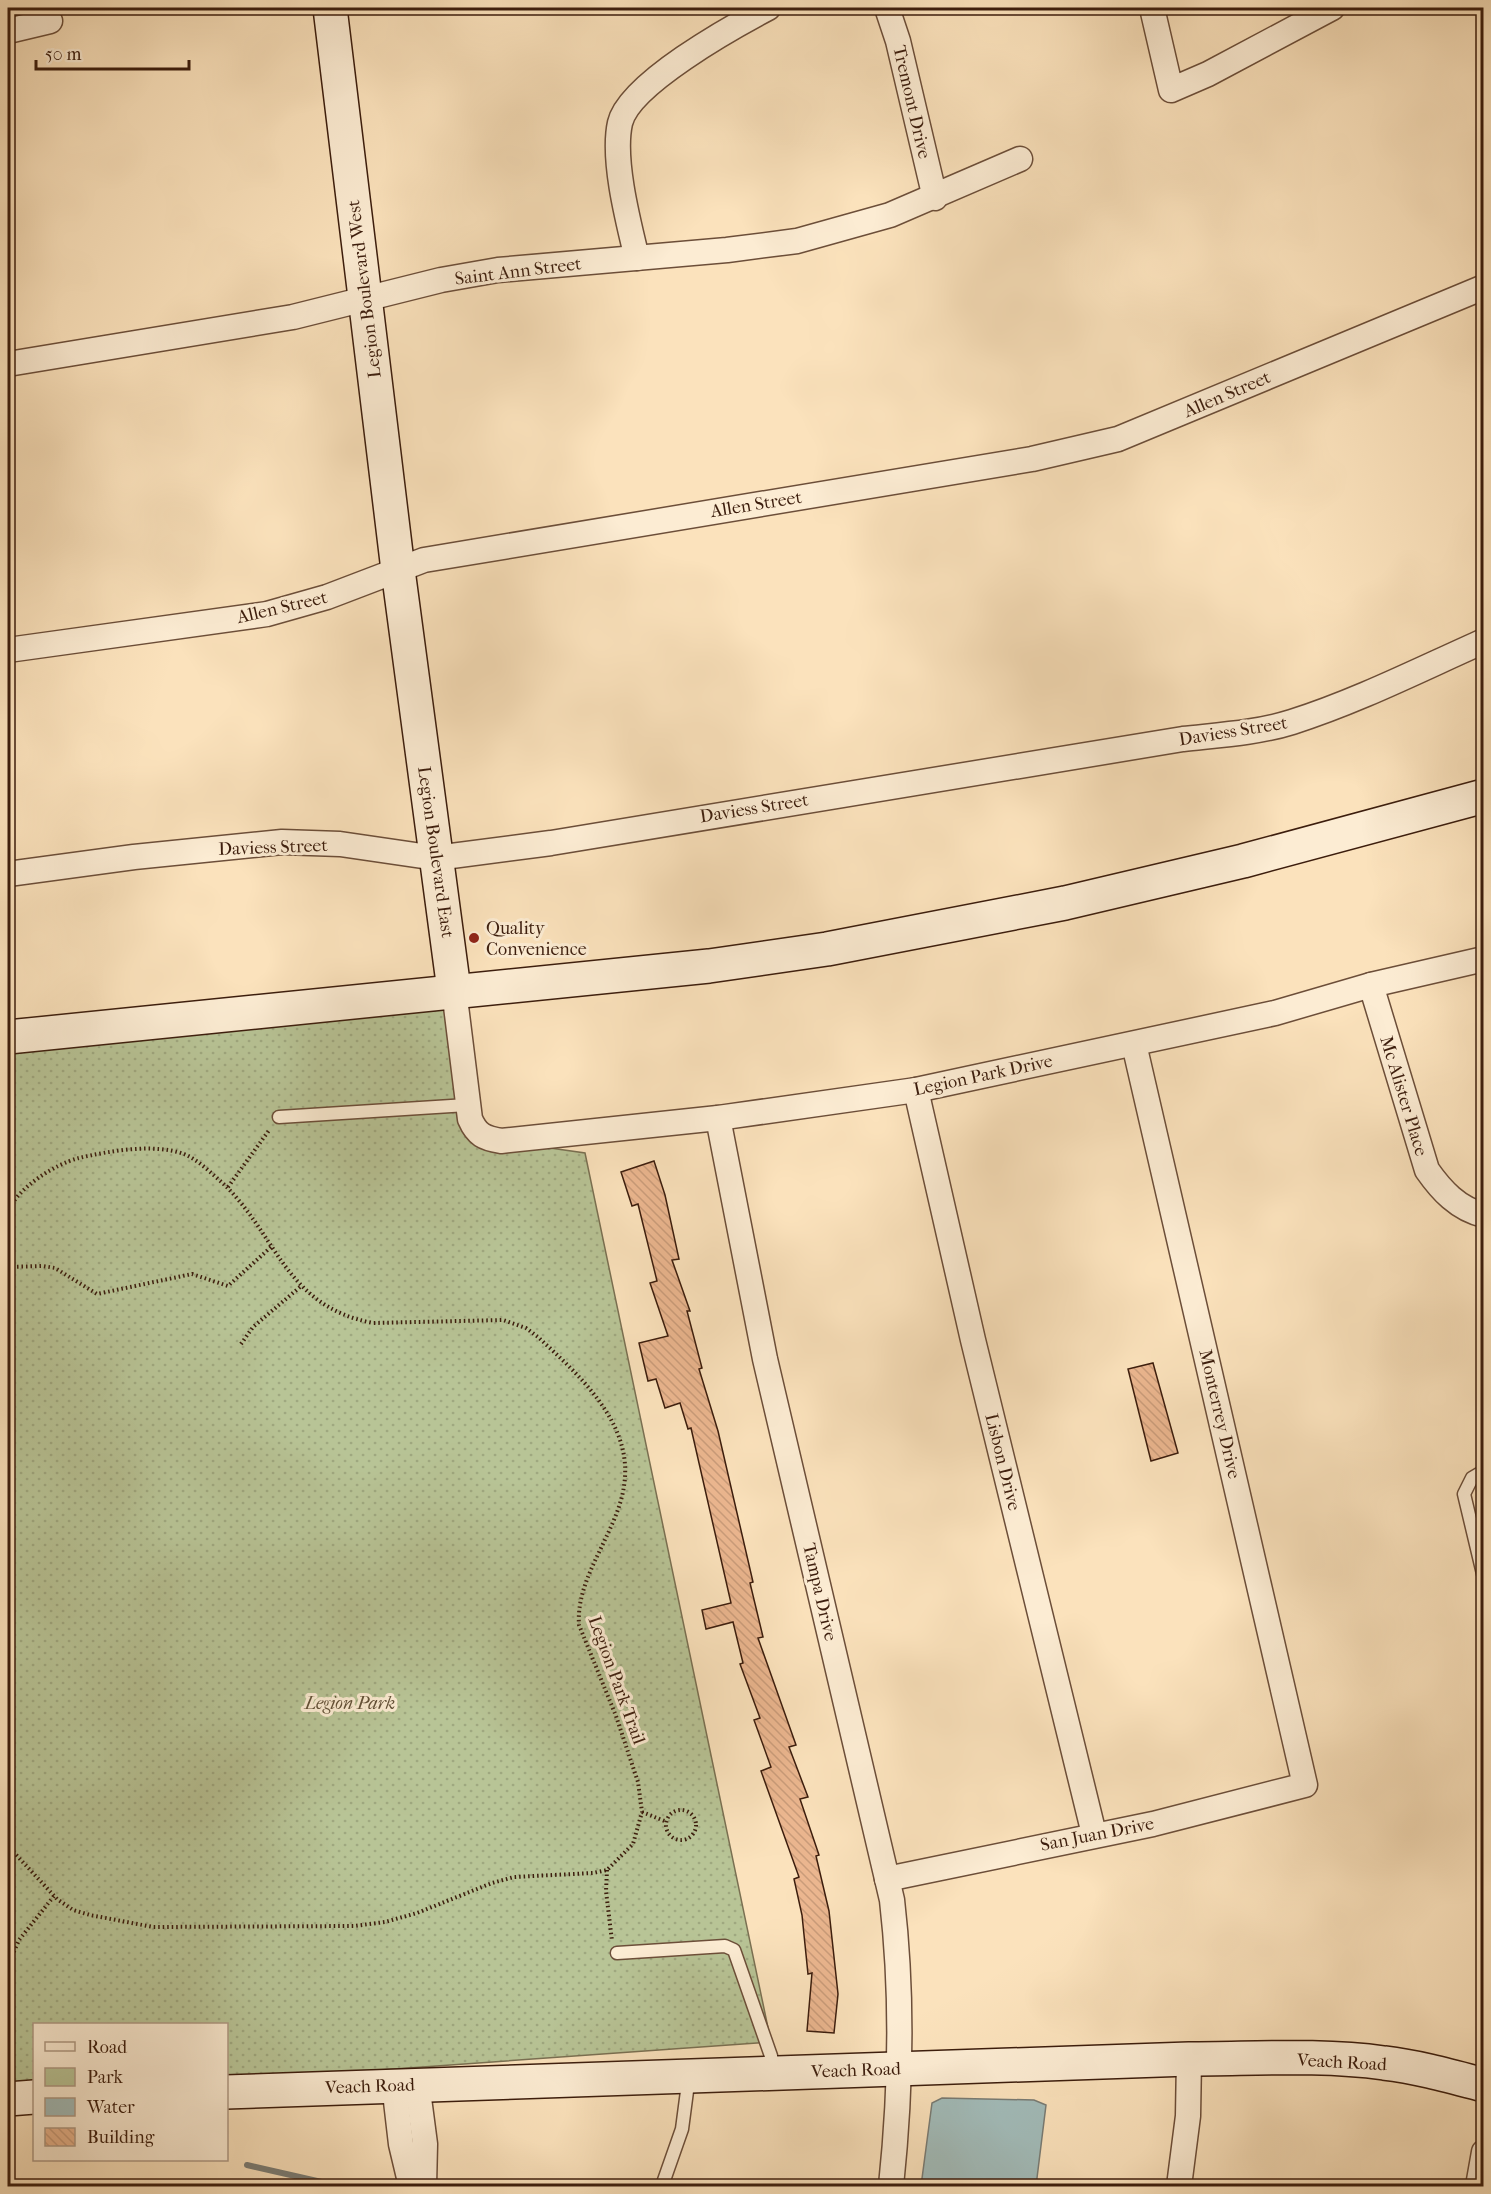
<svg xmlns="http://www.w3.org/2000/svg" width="1491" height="2194" viewBox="0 0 1491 2194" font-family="'IM FELL French Canon',serif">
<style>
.green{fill:url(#green-dots);stroke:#7a7052;stroke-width:1.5}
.pitch{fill:#b8c496;stroke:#7a7052;stroke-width:1.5}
.water{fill:#a2bcba;stroke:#797c75;stroke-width:1.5}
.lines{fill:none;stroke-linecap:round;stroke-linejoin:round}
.stream{stroke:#797c75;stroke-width:6}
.building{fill:url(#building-back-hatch);stroke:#3c1d0d;stroke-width:1.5}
.lane-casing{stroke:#6c4e39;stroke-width:15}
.street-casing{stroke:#6c4e39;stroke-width:27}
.secondary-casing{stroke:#3c1d0d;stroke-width:36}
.path{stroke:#3c1d0d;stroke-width:4;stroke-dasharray:1.5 3;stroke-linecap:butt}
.lane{stroke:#fcecd3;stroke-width:12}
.street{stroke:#fcecd3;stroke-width:24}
.secondary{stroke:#fcecd3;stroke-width:33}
.poi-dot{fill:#8f2418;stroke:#fcecd3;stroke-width:2}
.labels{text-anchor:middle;stroke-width:6;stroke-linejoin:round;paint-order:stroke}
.street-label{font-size:18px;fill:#3c1d0d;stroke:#fcecd3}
.poi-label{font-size:18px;fill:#3c1d0d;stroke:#fcecd3;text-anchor:start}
.park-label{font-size:18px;font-style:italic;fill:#614f36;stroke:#fcecd3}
</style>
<defs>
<pattern id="green-dots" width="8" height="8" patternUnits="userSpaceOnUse" patternTransform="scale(1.5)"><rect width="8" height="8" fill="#b8c496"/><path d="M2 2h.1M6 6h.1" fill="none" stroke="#9fa880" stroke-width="1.8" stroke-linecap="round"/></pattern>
<pattern id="building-back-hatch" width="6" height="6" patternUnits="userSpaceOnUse" patternTransform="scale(1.5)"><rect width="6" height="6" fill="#ebb68f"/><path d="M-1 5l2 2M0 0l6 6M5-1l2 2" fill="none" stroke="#ca9c7a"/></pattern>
</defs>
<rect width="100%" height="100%" fill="#fbe2bc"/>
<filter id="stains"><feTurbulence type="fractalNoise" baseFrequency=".00333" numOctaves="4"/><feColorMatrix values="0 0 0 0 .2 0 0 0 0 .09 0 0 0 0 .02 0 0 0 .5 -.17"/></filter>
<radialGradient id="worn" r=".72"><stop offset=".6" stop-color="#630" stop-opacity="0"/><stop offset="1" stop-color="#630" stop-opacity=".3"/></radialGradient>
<polygon class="green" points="454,990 486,1139 585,1153 771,2042 227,2081 226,2024 34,2024 34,2094 8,2096 8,1037"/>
<polygon class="pitch" points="8,1956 12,1956 14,2007 8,2007"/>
<polygon class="water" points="942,2098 1034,2100 1046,2105 1036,2186 921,2186 932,2103"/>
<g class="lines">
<polyline class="stream" points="247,2165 339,2186"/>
</g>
<g class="building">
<polygon points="654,1161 665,1195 679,1259 672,1260 690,1311 687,1311 702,1368 699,1369 718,1431 753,1582 750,1583 763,1637 758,1638 796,1745 789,1747 808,1797 800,1799 819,1855 816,1856 829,1911 838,1994 834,2033 807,2031 812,1973 808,1974 802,1915 794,1879 799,1877 761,1771 771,1767 754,1720 760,1718 740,1664 743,1663 733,1622 706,1629 702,1610 731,1603 691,1428 688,1429 680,1403 665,1408 656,1379 648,1381 639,1343 668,1336 650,1283 657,1281 638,1204 632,1206 621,1172"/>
<polygon points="1153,1363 1178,1453 1151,1461 1128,1369"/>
</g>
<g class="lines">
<g class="lane-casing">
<g id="lane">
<polyline points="279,1117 467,1105"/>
<polyline points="1484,1471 1472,1478 1464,1494 1484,1578"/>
<polyline points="617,1953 725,1946 734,1950 771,2056 773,2071"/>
<polyline points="662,2186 682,2129 689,2076"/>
</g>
</g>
<g class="street-casing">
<g id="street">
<polyline points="887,8 898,41 935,198"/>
<polyline points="1152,8 1171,90 1208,74 1332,8"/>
<polyline points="8,31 50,21"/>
<path d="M637,258c-9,-37 -25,-99 -17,-135 9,-39 112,-96 148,-115"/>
<polyline points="8,364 293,317 441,280 498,270 727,250 797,241 890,215 1020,159"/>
<polyline points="8,650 267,614 327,597 424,560 1032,459 1118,439 1484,287"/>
<path d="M8,874l126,-17 148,-15 58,2 96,14 115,-15 632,-104c36,-4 74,-6 109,-17 66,-21 129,-53 192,-81"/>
<path d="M1371,985l56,185c14,20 31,39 57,45"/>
<path d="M454,990l16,129c7,16 14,19 31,22l217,-23 198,-28 359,-77 96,-28 113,-26"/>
<polyline points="916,1090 973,1340 1094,1834"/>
<path d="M718,1118l47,241 127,541c11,95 9,191 -1,286"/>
<polyline points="887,1879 1153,1824 1305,1785 1134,1044"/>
<polyline points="417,2083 425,2144 424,2186"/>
<polyline points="394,2084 401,2144 411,2186"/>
<polyline points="1179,2186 1188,2116 1189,2059"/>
<polyline points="1478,2186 1484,2152"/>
</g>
</g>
<g class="secondary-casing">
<g id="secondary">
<polyline points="330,8 398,570 454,990"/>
<polyline points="8,1037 709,966 827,949 1065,903 1243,861 1484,796"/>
<path d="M226,2092l963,-33c64,0 131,-5 195,4 34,4 66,13 100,22"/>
<polyline points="8,2099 34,2097"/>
</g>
</g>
<g class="path">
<polyline points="228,1187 270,1129"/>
<path d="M8,1212c9,-24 47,-48 71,-54 30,-7 75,-15 105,-4 12,5 23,15 33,24 60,52 65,128 156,145l130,-3 23,8 12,9c42,39 96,87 86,149 -3,21 -13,41 -22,60 -12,25 -25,51 -23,79l37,91 22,66 4,30 -9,32 -26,26 -14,3 -79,4 -22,6 -75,30 -32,9 -31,4 -201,1 -63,-12 -17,-5 -16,-11 -49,-53"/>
<polyline points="8,1267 43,1266 55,1268 97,1294 192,1274 228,1286 271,1247"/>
<polyline points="241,1344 253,1327 300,1287"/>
<circle cx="681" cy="1825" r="15"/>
<polyline points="642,1812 667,1822"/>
<polyline points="607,1870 606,1891 612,1941"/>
<polyline points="12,1956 19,1940 54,1896"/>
</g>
<use href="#lane" class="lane"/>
<use href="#street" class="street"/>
<use href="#secondary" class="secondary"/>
</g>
<circle class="poi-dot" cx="474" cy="938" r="6"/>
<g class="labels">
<g class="street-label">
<text transform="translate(912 102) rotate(77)" y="6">Tremont Drive</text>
<text transform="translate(518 271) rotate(-7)" y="6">Saint Ann Street</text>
<text transform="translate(364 289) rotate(-97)" y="6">Legion Boulevard West</text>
<text transform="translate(1227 394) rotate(-23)" y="6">Allen Street</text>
<text transform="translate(756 504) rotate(-9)" y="6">Allen Street</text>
<text transform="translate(282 607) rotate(-13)" y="6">Allen Street</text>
<text transform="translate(1233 731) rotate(-9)" y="6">Daviess Street</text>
<text transform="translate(754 808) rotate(-9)" y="6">Daviess Street</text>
<text transform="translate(273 847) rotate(-2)" y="6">Daviess Street</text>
<text transform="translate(436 852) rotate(82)" y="6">Legion Boulevard East</text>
<text transform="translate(983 1075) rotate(-12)" y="6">Legion Park Drive</text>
<text transform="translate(1404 1096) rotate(73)" y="6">Mc Alister Place</text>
<text transform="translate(1220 1414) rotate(77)" y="6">Monterrey Drive</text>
<text transform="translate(1003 1462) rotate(76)" y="6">Lisbon Drive</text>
<text transform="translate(820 1592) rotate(77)" y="6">Tampa Drive</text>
<text transform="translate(617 1680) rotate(70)" y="6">Legion Park Trail</text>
<text transform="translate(1097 1834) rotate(-11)" y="6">San Juan Drive</text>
<text transform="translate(1342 2062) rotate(3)" y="6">Veach Road</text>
<text transform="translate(856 2070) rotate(-2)" y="6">Veach Road</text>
<text transform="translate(370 2086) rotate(-2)" y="6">Veach Road</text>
</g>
<g class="poi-label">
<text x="486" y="934">Quality<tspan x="486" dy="21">Convenience</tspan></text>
</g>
<g class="park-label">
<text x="350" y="1709">Legion Park</text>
</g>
</g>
<rect width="1491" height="2194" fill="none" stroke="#fbe2bc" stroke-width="30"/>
<rect x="9" y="9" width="1473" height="2176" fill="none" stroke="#3c1d0d" stroke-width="3"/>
<rect x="15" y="15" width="1461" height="2164" fill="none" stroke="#3c1d0d" stroke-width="1.5"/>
<rect x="33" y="2023" width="195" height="138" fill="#fcecd3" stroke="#af9984" stroke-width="1.5"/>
<rect x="45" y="2042" width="30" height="9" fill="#fcecd3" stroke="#af9984" stroke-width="1.5"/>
<text x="87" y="2053" font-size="18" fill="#3c1d0d">Road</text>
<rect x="45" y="2068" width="30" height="18" fill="#b8c496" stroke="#af9984" stroke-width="1.5"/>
<text x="87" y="2083" font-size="18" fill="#3c1d0d">Park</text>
<rect x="45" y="2098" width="30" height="18" fill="#a2bcba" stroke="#af9984" stroke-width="1.5"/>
<text x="87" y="2113" font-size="18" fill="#3c1d0d">Water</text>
<rect x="45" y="2128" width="30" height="18" fill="url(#building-back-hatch)" stroke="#af9984" stroke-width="1.5"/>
<text x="87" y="2143" font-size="18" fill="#3c1d0d">Building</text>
<path d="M36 60v9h153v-9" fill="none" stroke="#3c1d0d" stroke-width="3"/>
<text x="45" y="60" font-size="18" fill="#3c1d0d" stroke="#fcecd3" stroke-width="4.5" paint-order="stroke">50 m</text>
<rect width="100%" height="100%" filter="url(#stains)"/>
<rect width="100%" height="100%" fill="url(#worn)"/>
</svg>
